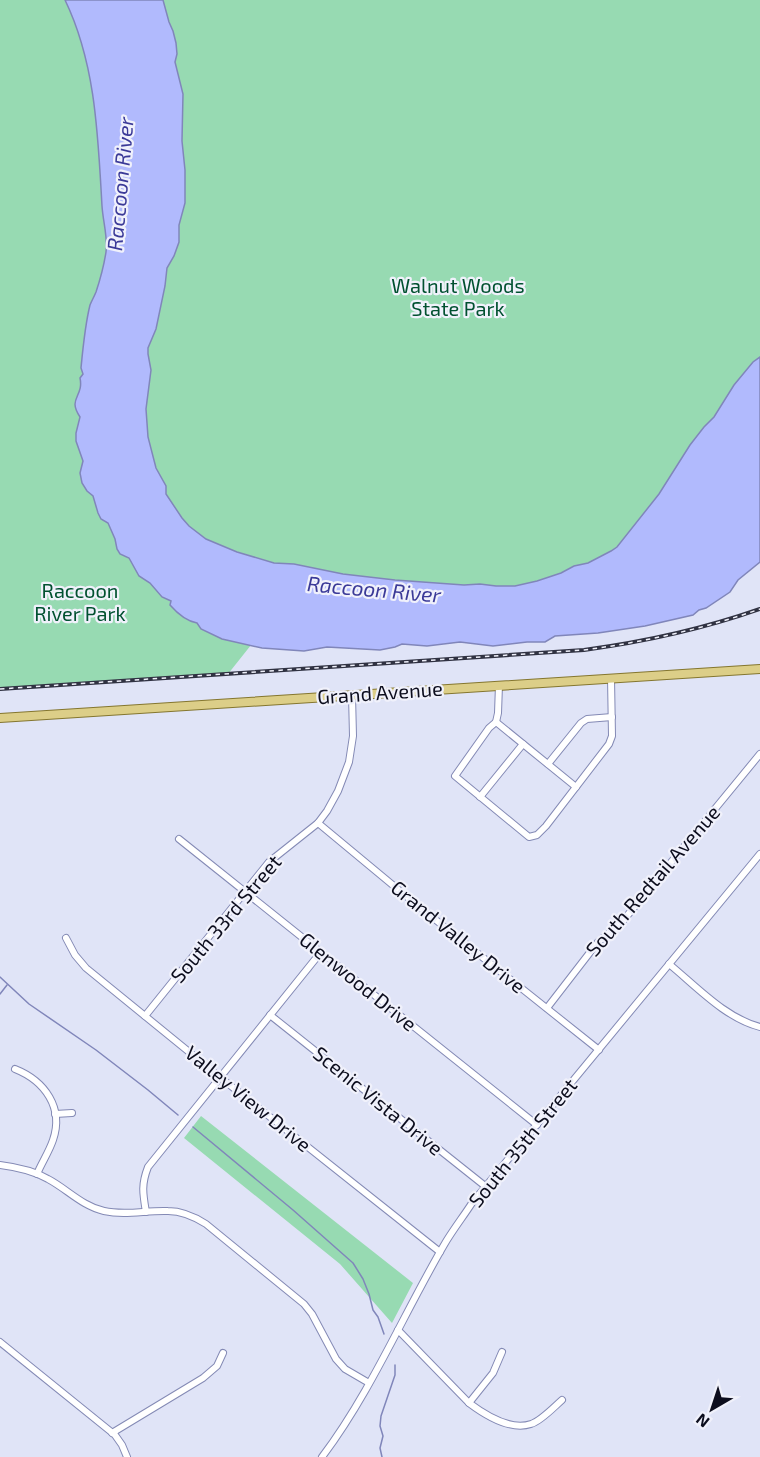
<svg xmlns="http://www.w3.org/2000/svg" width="760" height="1457" viewBox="0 0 760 1457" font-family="'Exo 2',sans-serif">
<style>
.green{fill:#97dab2}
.water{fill:#b1bafd;stroke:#8086ba;stroke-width:1.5}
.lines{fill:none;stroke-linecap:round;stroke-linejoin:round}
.stream{stroke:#8086ba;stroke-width:1.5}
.minor-casing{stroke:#848ab5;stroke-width:8}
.major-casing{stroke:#84762f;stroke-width:10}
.minor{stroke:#fff;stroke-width:6}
.major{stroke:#dcce88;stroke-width:8}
.rail-casing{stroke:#303242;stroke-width:4}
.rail{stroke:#f0f1fb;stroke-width:1.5;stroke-dasharray:4.5;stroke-linecap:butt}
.labels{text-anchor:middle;stroke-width:4.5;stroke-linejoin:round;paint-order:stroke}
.park-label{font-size:20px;fill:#015130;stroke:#f0f1fb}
.street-label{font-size:20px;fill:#0c0d1d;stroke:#f0f1fb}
.water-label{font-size:21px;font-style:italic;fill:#3b3a98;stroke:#f0f1fb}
</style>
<rect width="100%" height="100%" fill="#e0e4f7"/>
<g class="green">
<polygon points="0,0 97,0 130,119 87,408 267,625 228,674 0,689"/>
<polygon points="139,0 760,0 760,373 591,595 289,581 167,521 139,478"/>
<polygon points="201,1116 413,1283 392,1323 340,1264 184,1138"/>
</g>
<path class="water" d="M65,0h98l6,22 4,9 3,12 1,11 -2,8 8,32 -1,47 3,29v33l-6,22v17l-5,14 -7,12 -2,18 -9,43 -8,19v6l3,16 -5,39 2,28 8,31 10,18v8l16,24 7,8 17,13 31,13 37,11 20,1 49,10 52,6 69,5 16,-1 16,2h19l22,-5 24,-8 13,-7 14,-3 23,-12 6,-4 42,-53 31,-49 14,-18 10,-10 20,-32 19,-23 7,-5v205l-22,18 -8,12 -24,16 -7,2 -6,5 -48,11 -47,7 -43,3 -10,6h-18l-34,4 -33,-4 -33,4 -25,-2 -7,3 -15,3 -53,-3 -23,4 -42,-3 -40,-9 -21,-10 -4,-6c-11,-2 -20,-10 -27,-18l1,-4 -9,-4 -12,-14 -11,-7 -10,-18 -9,-4 -3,-5 -2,-10 -7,-16 -7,-4 -3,-6 -5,-17 -6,-5 -5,-8 -2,-10 3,-12 -7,-20v-8l4,-16c-13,-19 4,-20 0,-39l3,-4 -2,-6c2,-21 4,-43 9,-63 2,-5 4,-8 6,-13 4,-12 8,-27 10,-40 2,-15 -3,-30 -4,-46 -4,-69 -6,-142 -37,-206z"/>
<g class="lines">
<g class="stream">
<polyline points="0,977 29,1004 96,1050 148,1090 178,1115"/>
<polyline points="0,994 7,985"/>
<polyline points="193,1127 293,1210 353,1263 363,1279 369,1294 373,1310 378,1317 384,1334"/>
<polyline points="382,1457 380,1448 383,1436 380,1426 381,1416 395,1375 395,1365"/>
</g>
<g class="minor-casing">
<g id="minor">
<polyline points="499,685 498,713 496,722 489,728 455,776 529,837 537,835 546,826 609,744 612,736 611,678"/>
<polyline points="496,722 576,787"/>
<polyline points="548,764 581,723 587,719 612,717"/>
<polyline points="480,797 523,744"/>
<polyline points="318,823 412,901 599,1050"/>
<polyline points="179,839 537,1125"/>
<polyline points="66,938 75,955 86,968 226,1082 440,1252"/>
<path d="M669,964c27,22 56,54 91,63"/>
<polyline points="547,1008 598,942 622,922 760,754"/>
<polyline points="270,1015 485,1186"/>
<polyline points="145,1016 269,862 318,823 327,811 338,791 349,762 353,736 352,695"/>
<path d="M15,1069c30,12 49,39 38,71 -4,12 -11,22 -16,34"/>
<polyline points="55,1114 72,1113"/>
<path d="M0,1165c16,2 34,6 48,14 19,10 34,27 56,32 22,5 42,-1 64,0 14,0 27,6 38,13l98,80 8,10 24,45 9,10 24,14"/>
<path d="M146,1212c-3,-18 -5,-27 2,-45l173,-215"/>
<path d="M398,1330l71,73c16,12 41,28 62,21 10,-3 23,-17 31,-24"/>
<polyline points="0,1342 115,1435 122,1445 127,1457"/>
<polyline points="469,1403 493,1373 502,1352"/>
<polyline points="112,1433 203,1378 217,1366 223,1353"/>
<path d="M322,1457c49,-65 81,-142 122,-212 8,-14 19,-28 28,-42l288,-349"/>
</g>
</g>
<g class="major-casing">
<polyline id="major" points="0,718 760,669"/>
</g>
<use href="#minor" class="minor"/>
<use href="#major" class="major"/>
<g class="rail-casing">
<path id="rail" d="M0,689l584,-39c60,-8 119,-21 176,-41"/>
</g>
<use href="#rail" class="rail"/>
</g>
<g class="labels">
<g class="park-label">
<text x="458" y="293">Walnut Woods<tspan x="458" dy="23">State Park</tspan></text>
<text x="80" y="598">Raccoon<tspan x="80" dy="23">River Park</tspan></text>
</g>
<g class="street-label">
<text transform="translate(380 693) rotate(-4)" y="7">Grand Avenue</text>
<text transform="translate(653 881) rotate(-49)" y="7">South Redtail Avenue</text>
<text transform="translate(226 919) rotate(-50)" y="7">South 33rd Street</text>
<text transform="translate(458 937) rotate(39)" y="7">Grand Valley Drive</text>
<text transform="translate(358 982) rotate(39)" y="7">Glenwood Drive</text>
<text transform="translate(248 1099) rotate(39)" y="7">Valley View Drive</text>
<text transform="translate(378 1101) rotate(39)" y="7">Scenic Vista Drive</text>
<text transform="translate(523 1143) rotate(-51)" y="7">South 35th Street</text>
</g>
<g class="water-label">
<text transform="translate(121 184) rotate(-85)" y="7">Raccoon River</text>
<text transform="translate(374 590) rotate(5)" y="7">Raccoon River</text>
</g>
</g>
<g transform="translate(712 1409) rotate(219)" stroke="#f0f1fb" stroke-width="4.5" paint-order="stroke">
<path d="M0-4.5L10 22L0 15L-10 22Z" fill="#0c0d1d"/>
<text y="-9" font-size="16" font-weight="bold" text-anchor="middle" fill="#0c0d1d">N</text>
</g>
</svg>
